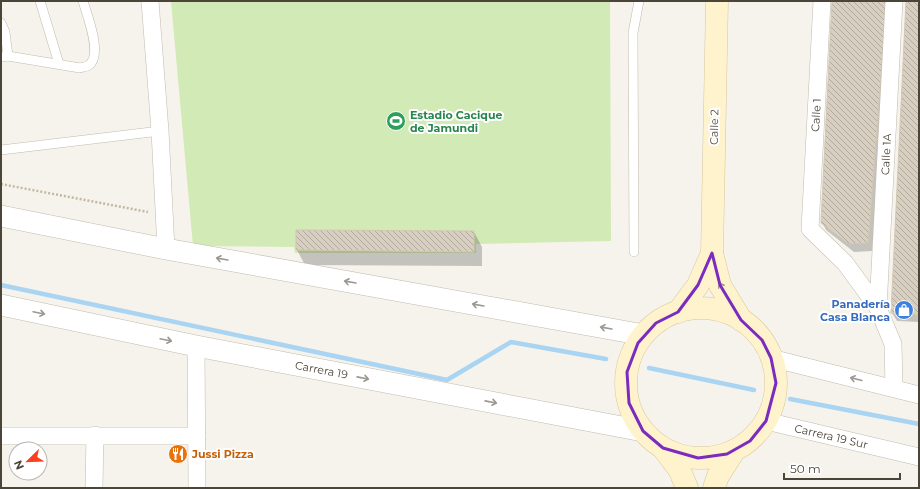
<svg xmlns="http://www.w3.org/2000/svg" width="920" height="489" viewBox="0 0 920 489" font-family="Montserrat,sans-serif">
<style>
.park{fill:#d2eab5}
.shadow{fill:#0003}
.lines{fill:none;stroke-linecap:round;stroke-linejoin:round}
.stream{stroke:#a9d4f2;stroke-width:4.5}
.building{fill:url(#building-back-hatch);stroke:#d3c7b4}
.service-casing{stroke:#c2bbae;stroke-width:10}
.minor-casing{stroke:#c2bbae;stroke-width:18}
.tertiary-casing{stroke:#c2bbae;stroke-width:22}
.secondary-casing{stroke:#d6c79b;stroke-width:23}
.path{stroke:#c4b79f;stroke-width:2.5;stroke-dasharray:2 2;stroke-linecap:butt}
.service{stroke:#fff;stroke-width:9}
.minor{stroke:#fff;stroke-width:17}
.tertiary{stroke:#fff;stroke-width:21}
.secondary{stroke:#fff3cd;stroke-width:22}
.oneway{stroke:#9c9892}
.oneway2{stroke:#9c937c}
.marked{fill:none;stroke:#7b2cbf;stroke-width:3;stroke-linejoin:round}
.labels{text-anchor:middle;stroke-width:4;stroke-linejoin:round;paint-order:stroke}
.leisure-label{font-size:11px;font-weight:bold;fill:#27864d;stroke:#fff;text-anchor:start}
.street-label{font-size:11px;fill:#4b4439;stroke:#fff}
.shop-label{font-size:11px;font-weight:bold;fill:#366cbe;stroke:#fff;text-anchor:end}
.food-label{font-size:11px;font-weight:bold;fill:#c56008;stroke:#fff;text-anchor:start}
</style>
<defs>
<pattern id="building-back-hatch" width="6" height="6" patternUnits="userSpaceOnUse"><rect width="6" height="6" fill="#d8cfc1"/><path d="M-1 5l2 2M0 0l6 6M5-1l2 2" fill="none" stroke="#b1aa9e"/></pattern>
</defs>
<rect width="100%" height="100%" fill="#f6f3ec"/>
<polygon class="park" points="171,1 610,1 611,241 476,244 476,253 295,253 294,247 193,246"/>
<g class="shadow">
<polygon points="833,1 892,1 872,251 854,252 826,230 822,222"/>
<polygon points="907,1 919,1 919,322 897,321 892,313"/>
<polygon points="297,231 474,232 482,247 482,266 305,265 297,250"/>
</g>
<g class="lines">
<g class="stream">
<polyline points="1,285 447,380 511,342 606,359"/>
<polyline points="649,368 754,390"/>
<polyline points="790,399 919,424"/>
</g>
</g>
<g class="building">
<polygon points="832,1 887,1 868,243 849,244 821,223"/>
<polygon points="906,1 919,1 919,315 891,313"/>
<polygon points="296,230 474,231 474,252 296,250"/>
</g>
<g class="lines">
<g class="service-casing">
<g id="service">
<polyline points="40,1 59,64"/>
<polyline points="1,23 5,32 8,56"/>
<path d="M1,57l7,-1 72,12c2,-1 7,-1 9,-3 14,-10 -2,-50 -6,-64"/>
<polyline points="1,150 160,131"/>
<polyline points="634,252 633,33 639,1"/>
</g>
</g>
<g class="minor-casing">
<g id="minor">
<polyline points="150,1 160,131 166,249"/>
<polyline points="822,1 810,229 845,263 878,308 893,344 894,388"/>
<path id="s1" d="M878,308l16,-307"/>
<polyline points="196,346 197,488"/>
<polyline points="771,358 919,395"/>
<path id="s2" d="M766,421l153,36"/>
<polyline points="1,436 197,436"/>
<polyline points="94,488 95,435"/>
</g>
</g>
<g class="tertiary-casing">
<g id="tertiary">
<polyline points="1,216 166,249 644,335"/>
<path id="s3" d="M1,305l195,41 447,85"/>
</g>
</g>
<g class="secondary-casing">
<g id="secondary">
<polyline points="717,1 712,253 720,285 741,320"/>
<circle cx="701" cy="383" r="75"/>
<polyline points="678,312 698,285 712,253"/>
<polyline points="663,448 679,469 687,488"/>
<polyline points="714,488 718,476 734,451"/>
</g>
</g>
<polyline class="path" points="1,184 148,212"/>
<use href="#service" class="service"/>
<use href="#minor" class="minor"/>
<use href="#tertiary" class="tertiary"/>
<use href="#secondary" class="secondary"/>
</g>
<defs><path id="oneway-shaft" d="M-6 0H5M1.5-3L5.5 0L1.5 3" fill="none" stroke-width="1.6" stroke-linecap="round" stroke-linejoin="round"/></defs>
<g class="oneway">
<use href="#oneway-shaft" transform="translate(222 259) rotate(-170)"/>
<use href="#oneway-shaft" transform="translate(350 282) rotate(-170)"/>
<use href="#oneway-shaft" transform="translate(478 305) rotate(-170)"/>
<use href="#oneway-shaft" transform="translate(39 313) rotate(12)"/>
<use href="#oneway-shaft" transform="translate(606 328) rotate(-170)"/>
<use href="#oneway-shaft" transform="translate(166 340) rotate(12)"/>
<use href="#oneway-shaft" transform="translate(363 378) rotate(11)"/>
<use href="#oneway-shaft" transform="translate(856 379) rotate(-166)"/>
<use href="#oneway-shaft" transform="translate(491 402) rotate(11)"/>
</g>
<use class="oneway2" href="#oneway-shaft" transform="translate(722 288) rotate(-117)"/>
<path class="marked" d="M712,253l8,32 21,35 21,20 9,18 5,25 -10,38 -16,20 -23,13 -29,4 -35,-10 -20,-17 -14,-28 -2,-31 11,-29 18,-20 22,-11 20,-27z"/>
<defs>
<g id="stadium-disc" transform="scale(1)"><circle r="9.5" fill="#2e9e5b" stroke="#fff"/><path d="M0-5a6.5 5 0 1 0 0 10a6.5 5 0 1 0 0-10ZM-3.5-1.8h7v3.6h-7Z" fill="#fff"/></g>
<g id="shop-disc" transform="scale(1)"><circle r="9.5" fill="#3f7fe0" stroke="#fff"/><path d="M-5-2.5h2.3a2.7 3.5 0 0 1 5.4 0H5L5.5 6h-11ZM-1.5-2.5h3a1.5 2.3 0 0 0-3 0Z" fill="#fff"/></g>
<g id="restaurant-disc" transform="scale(1)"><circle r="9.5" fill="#e8710a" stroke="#fff"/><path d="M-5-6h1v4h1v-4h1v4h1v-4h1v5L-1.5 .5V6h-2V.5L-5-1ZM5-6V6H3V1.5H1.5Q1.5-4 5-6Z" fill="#fff"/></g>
</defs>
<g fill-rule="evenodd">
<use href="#stadium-disc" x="396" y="121"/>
<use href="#shop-disc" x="904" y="310"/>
<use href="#restaurant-disc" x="178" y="454"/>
</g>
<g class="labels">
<g class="leisure-label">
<text x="410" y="119">Estadio Cacique<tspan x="410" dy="13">de Jamundi</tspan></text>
</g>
<g class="street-label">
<text transform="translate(816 115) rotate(-87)" y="4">Calle 1</text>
<text transform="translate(714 127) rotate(-89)" y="4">Calle 2</text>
<text dy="4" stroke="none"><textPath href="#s1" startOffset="154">Calle 1A</textPath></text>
<text dy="4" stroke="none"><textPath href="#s3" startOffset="327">Carrera 19</textPath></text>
<text dy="4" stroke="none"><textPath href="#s2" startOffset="67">Carrera 19 Sur</textPath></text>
</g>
<g class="shop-label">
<text x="890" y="308">Panadería<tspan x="890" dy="13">Casa Blanca</tspan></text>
</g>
<g class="food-label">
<text x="192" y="458">Jussi Pizza</text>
</g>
</g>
<rect width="920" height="489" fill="none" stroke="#4b4439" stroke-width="4"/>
<g transform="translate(28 461) rotate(247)"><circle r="19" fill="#ffffff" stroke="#b7b4b0"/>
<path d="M0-3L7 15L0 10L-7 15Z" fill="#fc3f1d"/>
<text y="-6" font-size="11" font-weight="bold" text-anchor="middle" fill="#4b4439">N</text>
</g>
<path d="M784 473v6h116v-6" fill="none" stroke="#4b4439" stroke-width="2"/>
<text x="790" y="473" font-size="12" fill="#4b4439" stroke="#ffffff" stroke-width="3" paint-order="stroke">50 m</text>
</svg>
